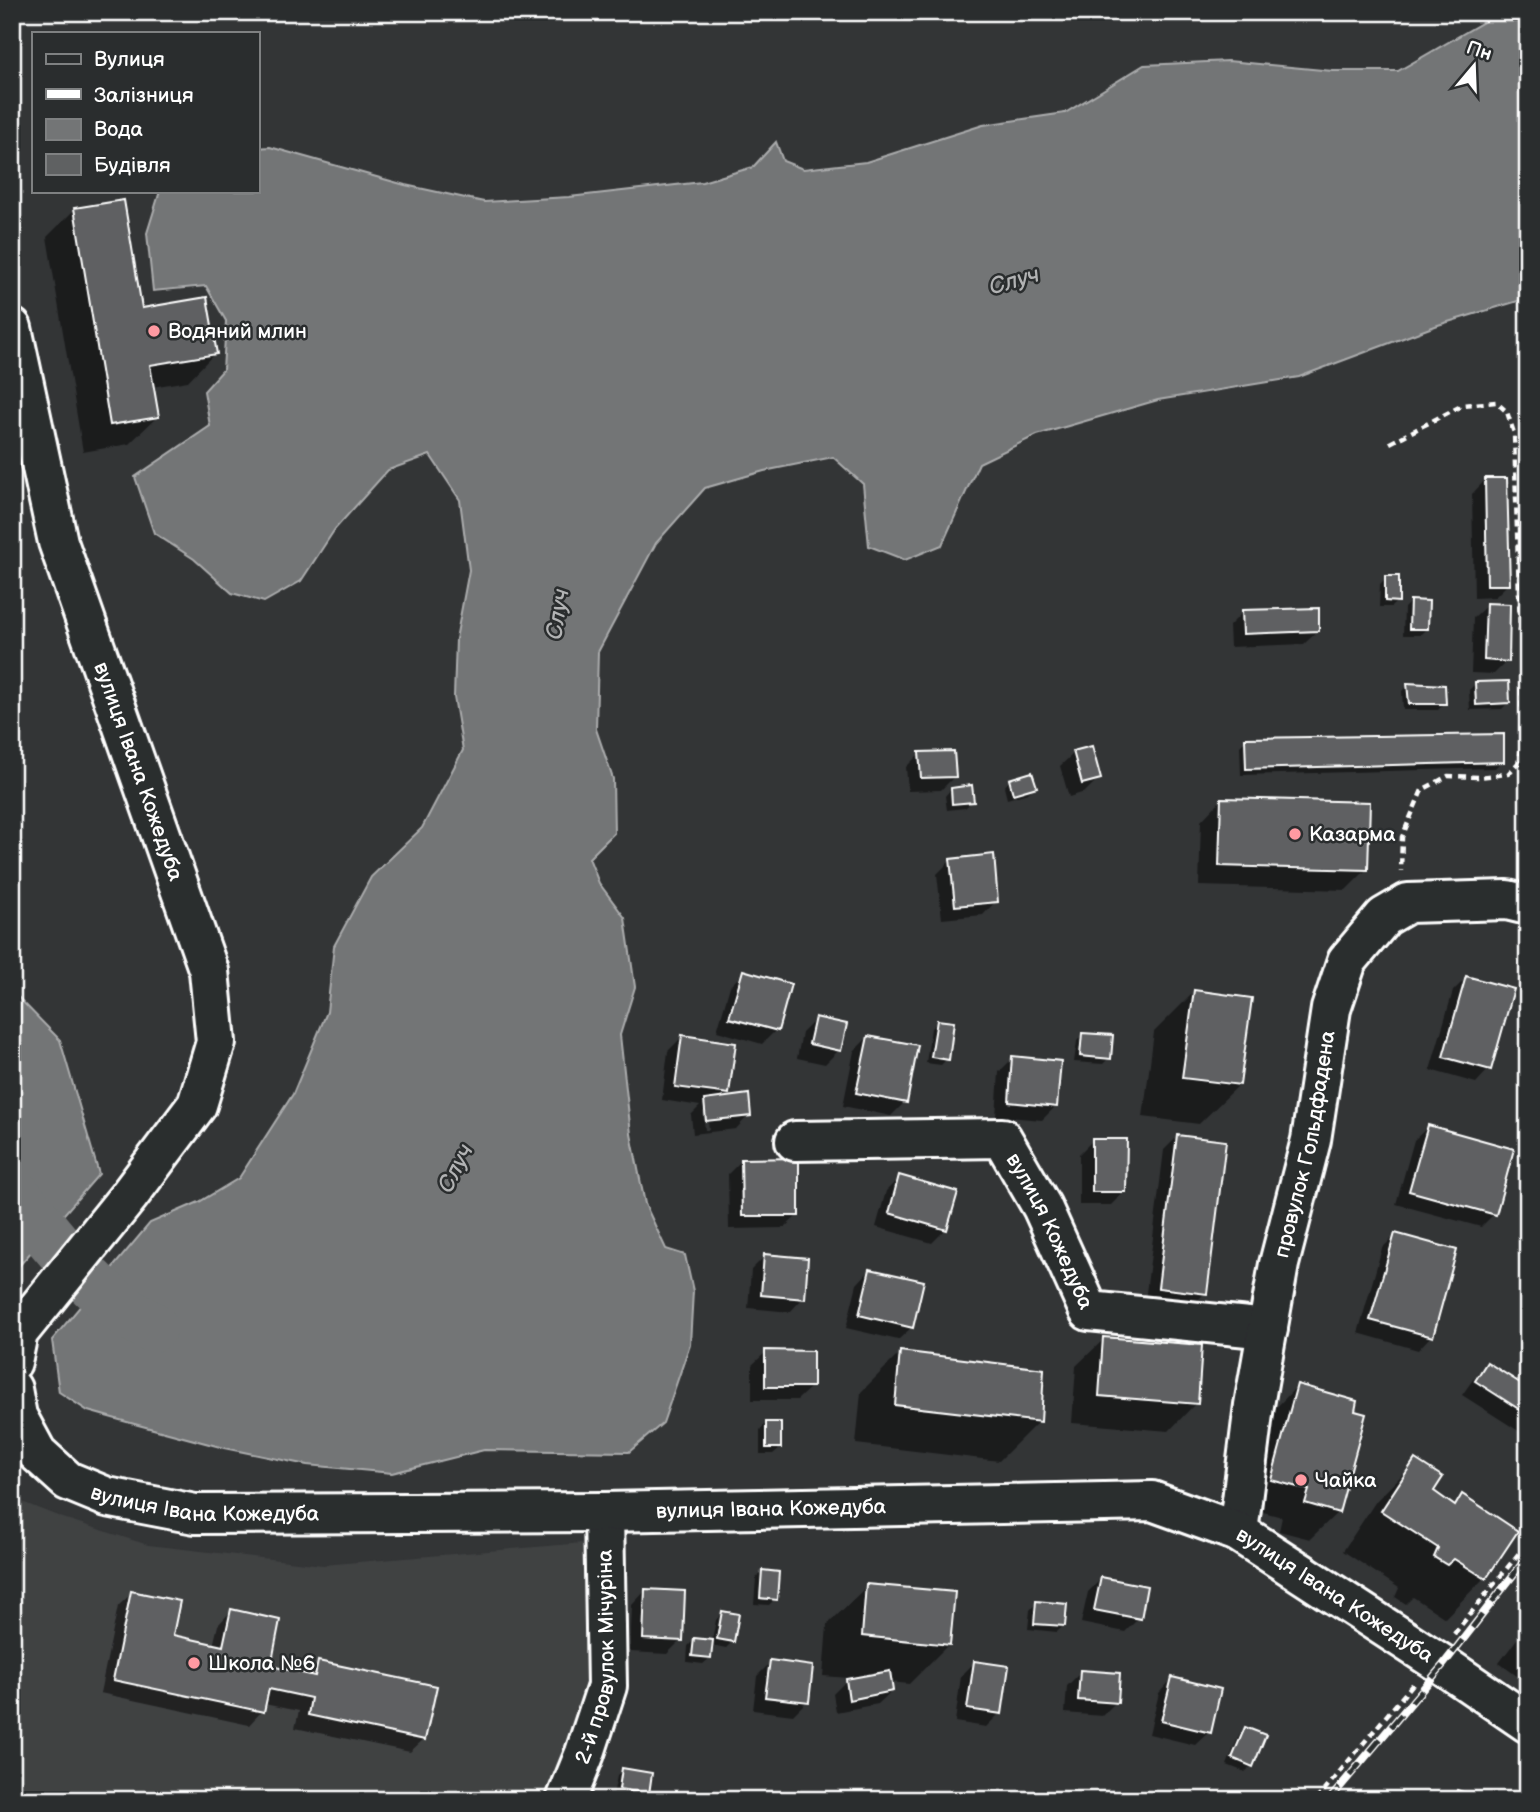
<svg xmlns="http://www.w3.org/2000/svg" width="1540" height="1812" viewBox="0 0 1540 1812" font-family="'Balsamiq Sans',sans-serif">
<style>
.built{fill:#404243}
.water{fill:#737576;stroke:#abacad;stroke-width:2}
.shadow{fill:#0007;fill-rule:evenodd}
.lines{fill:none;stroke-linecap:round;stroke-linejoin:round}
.river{stroke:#737576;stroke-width:51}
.building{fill:#5f6162;stroke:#fff;stroke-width:2}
.minor-casing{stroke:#fff;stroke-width:44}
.major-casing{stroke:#fff;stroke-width:44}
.path{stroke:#fff;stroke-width:4.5;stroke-dasharray:7 5;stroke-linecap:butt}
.minor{stroke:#2a2d2e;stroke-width:38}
.major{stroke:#2a2d2e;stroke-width:38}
.rail-casing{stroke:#fff;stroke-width:8}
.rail{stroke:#2a2d2e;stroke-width:5;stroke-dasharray:16;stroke-linecap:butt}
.poi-dot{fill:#ff9aa2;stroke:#2a2d2e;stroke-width:2.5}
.labels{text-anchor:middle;stroke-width:5;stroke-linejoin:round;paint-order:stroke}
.poi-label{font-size:21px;fill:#fff;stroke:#2a2d2e;text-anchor:start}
.street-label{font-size:21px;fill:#fff;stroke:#2a2d2e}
.water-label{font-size:23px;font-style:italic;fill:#b2b3b4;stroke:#2a2d2e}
</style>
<rect width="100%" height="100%" fill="#333536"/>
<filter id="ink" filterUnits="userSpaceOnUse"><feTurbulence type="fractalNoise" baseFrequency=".0143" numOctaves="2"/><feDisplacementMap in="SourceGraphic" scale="14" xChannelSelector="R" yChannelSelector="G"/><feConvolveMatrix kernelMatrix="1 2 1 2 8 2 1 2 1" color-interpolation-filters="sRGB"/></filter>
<g filter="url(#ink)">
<polygon class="built" points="12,1498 60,1517 148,1545 323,1565 583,1543 587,1687 559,1766 541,1800 12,1800"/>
<g class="water">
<polygon points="1519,12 1528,12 1528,298 1438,325 1299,377 1158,400 1037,435 979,463 942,545 905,560 869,546 863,484 833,457 764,471 705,488 656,543 598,652 596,729 613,779 614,833 589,858 599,883 625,918 635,987 620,1035 631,1134 645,1204 666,1249 685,1255 693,1291 690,1344 663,1423 629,1452 484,1450 392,1473 307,1465 224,1448 127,1422 88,1411 59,1392 52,1340 150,1223 199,1202 239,1178 293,1094 327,1012 334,946 371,877 422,828 463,750 454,697 456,639 469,570 460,500 430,455 388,470 335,529 301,581 264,602 232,593 194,559 154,533 135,477 210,426 204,391 223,370 226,321 206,286 153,291 147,233 160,191 257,191 257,148 270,147 405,185 484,202 569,197 702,182 753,167 776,142 783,161 803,169 866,162 983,125 1065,113 1144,65 1228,61 1333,71 1398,71 1487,20"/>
<polygon points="12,991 60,1040 99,1174 12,1274"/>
</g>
<g class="shadow">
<polygon points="74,210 140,310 215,353 188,381 152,387 157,417 129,444 83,452 47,237"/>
<polygon points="1485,480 1508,584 1495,597 1474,598 1472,494"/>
<polygon points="1386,578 1397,601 1391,607 1379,607 1380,584"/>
<polygon points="1410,602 1426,629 1420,635 1403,635 1404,608"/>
<polygon points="1487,605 1507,661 1494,674 1471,673 1473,618"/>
<polygon points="1243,612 1318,631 1304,644 1230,647 1229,626"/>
<polygon points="1476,683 1509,702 1502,709 1470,710 1469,690"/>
<polygon points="1408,685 1444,704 1438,710 1403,710 1402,691"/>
<polygon points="1246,740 1502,761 1495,768 1241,775 1240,746"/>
<polygon points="1074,753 1099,778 1085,792 1069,797 1060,766"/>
<polygon points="919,754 954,777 941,790 908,791 906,767"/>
<polygon points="1010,780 1035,787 1028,793 1007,799 1004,787"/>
<polygon points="951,789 972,802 965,808 947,810 945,796"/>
<polygon points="1221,800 1367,869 1346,890 1199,886 1201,821"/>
<polygon points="951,860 996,901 983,915 942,919 937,874"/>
<polygon points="744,972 776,1030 762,1044 717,1031 730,986"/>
<polygon points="1466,978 1489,1069 1476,1083 1430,1070 1453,991"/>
<polygon points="1194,992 1239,1085 1199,1124 1143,1117 1154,1032"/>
<polygon points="816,1019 839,1050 825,1064 797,1058 802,1033"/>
<polygon points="938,1022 947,1059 941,1065 926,1063 931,1028"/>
<polygon points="1083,1034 1109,1058 1103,1064 1074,1062 1077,1041"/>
<path d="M682,1037l45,57 -6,5 28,16 -13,14 -43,5 -2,-19 9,-9 -38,-6 6,-49zM703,1111h4l2,19h-4z"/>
<polygon points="868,1037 905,1102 891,1116 843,1106 854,1051"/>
<polygon points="1013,1058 1056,1106 1042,1120 996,1116 999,1072"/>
<polygon points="1428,1127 1494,1214 1481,1227 1396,1204 1414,1140"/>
<polygon points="1178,1136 1205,1293 1191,1307 1145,1301 1164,1150"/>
<polygon points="1093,1140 1125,1191 1111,1205 1079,1205 1079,1154"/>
<polygon points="742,1160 798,1215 784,1228 729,1229 728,1174"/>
<polygon points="900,1177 946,1229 932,1243 876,1227 886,1191"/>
<polygon points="1396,1235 1431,1336 1418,1350 1358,1333 1382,1248"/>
<polygon points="765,1256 803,1298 790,1312 748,1308 751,1270"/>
<polygon points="870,1270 912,1327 898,1340 846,1328 857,1284"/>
<polygon points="1104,1339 1196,1403 1169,1431 1072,1423 1076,1366"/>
<polygon points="766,1352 811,1387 797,1400 752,1400 752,1365"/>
<polygon points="900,1353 1039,1421 999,1461 856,1444 861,1392"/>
<polygon points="1528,1360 1528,1381 1518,1376"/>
<polygon points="1487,1364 1528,1390 1528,1437 1462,1395 1474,1378"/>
<polygon points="1297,1386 1338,1512 1310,1539 1279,1531 1282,1517 1244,1507 1270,1414"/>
<polygon points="766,1423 780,1448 773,1454 760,1454 760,1430"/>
<polygon points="1416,1461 1431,1492 1453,1506 1463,1496 1515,1531 1484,1578 1445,1618 1413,1597 1406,1604 1395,1597 1399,1588 1343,1551 1376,1501"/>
<polygon points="763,1572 775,1599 769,1605 754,1604 756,1578"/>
<polygon points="1101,1579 1139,1618 1125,1632 1081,1623 1088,1592"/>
<polygon points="867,1586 949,1644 909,1684 890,1682 892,1691 878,1704 836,1712 833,1694 849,1678 823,1676 827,1625"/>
<polygon points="645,1591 681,1640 667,1654 630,1652 632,1605"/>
<polygon points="132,1593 171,1637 213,1646 218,1625 231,1611 269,1667 306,1676 319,1663 424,1739 410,1752 295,1728 299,1711 264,1704 262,1711 249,1725 100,1693 118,1606"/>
<polygon points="1036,1603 1063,1626 1057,1632 1028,1629 1030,1610"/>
<polygon points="722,1613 733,1641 726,1648 711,1645 710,1658 703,1664 687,1662 688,1646 695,1639 712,1641 716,1620"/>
<polygon points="1528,1624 1528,1684 1499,1663"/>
<polygon points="771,1662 807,1701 793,1715 753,1710 757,1676"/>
<polygon points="975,1662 1000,1713 986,1727 955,1722 961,1676"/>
<polygon points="1081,1672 1116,1702 1102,1716 1065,1713 1067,1686"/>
<polygon points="1172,1679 1209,1732 1195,1745 1149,1734 1159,1693"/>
<polygon points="1245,1729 1252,1766 1245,1772 1227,1765 1239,1735"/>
<polygon points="623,1770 647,1793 641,1799 613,1795 617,1776"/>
</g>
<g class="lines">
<path class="river" d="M12,1191c42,50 81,107 140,136"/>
</g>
<g class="building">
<polygon points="124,200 142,308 207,297 217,354 150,365 159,417 110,425 74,208"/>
<polygon points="1485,478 1507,478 1510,585 1487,585"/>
<polygon points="1385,576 1399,576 1399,602 1385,601"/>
<polygon points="1410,600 1429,601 1428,629 1409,629"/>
<polygon points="1486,603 1510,604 1509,662 1484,660"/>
<polygon points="1319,608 1319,631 1243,634 1242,610"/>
<polygon points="1509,681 1510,703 1476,705 1475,682"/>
<polygon points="1407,683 1445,685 1446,704 1409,704"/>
<polygon points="1504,734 1504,762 1246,769 1245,738"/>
<polygon points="1092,746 1101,779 1082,784 1073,751"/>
<polygon points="954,751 956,777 921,778 919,752"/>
<polygon points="1032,772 1037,787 1013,794 1009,779"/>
<polygon points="972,785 974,802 952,804 951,788"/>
<polygon points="1221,798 1370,802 1368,870 1219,866"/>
<polygon points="994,854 998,902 955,906 950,859"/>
<polygon points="743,970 791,984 778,1031 729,1018"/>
<polygon points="1466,976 1514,989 1491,1070 1443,1057"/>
<polygon points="1194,990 1252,998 1240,1085 1182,1078"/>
<polygon points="815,1017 847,1024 841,1051 809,1044"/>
<polygon points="937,1020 954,1022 949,1060 931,1057"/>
<polygon points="1082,1033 1113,1035 1111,1059 1080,1056"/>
<polygon points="682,1035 736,1043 729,1094 675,1087"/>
<polygon points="868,1036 918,1045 907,1103 856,1093"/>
<polygon points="1012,1056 1061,1061 1057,1107 1009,1102"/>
<polygon points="749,1094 751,1116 706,1121 704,1100"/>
<polygon points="1428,1125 1514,1149 1496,1215 1409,1191"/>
<polygon points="1177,1135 1226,1141 1207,1294 1158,1288"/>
<polygon points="1092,1139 1127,1139 1126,1192 1092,1192"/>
<polygon points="799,1158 799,1216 742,1216 741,1159"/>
<polygon points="899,1175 958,1192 947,1230 889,1213"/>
<polygon points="1395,1233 1457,1250 1433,1337 1370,1320"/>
<polygon points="764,1254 808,1258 805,1299 761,1295"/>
<polygon points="870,1269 924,1281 913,1328 859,1315"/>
<polygon points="1103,1337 1202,1345 1198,1404 1099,1396"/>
<polygon points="765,1350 813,1351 813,1387 765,1387"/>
<polygon points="900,1351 1044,1369 1041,1422 895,1405"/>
<polygon points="1487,1362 1528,1388 1528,1415 1475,1381"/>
<polygon points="1297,1384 1357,1401 1355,1411 1366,1414 1339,1513 1305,1503 1309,1490 1271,1480"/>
<rect x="766" y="1422" width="15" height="26"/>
<polygon points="1415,1459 1443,1477 1434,1491 1455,1506 1462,1494 1518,1531 1486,1579 1454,1559 1447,1565 1434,1557 1438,1548 1381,1511"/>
<polygon points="762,1570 779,1572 777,1600 760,1598"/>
<polygon points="1101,1577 1147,1586 1141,1619 1094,1610"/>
<polygon points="866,1584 955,1592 950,1645 862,1636"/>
<polygon points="645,1589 685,1591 683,1641 643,1639"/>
<polygon points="131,1591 180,1601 173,1635 223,1646 231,1609 280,1620 271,1666 315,1676 318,1661 437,1686 425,1740 308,1715 311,1698 269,1689 264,1712 113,1680"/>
<polygon points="1036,1601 1067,1604 1065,1626 1034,1624"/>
<polygon points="722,1611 739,1614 734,1642 717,1639"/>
<polygon points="694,1638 713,1640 711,1658 692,1656"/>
<polygon points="770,1660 813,1666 809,1702 765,1697"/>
<polygon points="974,1661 1009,1666 1002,1714 967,1709"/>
<polygon points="1080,1670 1120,1673 1118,1703 1078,1700"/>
<polygon points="890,1671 893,1691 849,1700 846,1679"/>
<polygon points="1172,1677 1221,1689 1211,1733 1161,1721"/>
<polygon points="1245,1727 1266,1735 1253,1767 1232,1758"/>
<polygon points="622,1768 652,1773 649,1794 619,1789"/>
<polygon points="1457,1790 1488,1800 1453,1800"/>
</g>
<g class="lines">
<g class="minor-casing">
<g id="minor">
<path id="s1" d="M795,1141l207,-3 40,69 47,104 179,18"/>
<path id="s2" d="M1238,1532l16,-127 25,-141 32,-124 20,-131 16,-48 37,-44 24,-14 99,-3 21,5"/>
<path id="s3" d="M566,1800l19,-47 22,-67 -3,-174"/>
</g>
</g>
<g class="major-casing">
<g id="major">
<path id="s4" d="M12,328l46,214 151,429 7,71 -19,63 -69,92 -110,136 -6,29"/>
<path id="s5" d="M12,1389l5,27 20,37 31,28 39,16 88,17 409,-2 548,-11 86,31 205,133 85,58"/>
</g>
</g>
<g class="path">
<polyline points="1390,443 1463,405 1496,402 1507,412 1514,433 1521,660 1522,747 1518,763 1508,774 1478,777 1448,776 1422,790 1402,837 1401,871"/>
<polyline points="1454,1634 1528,1542"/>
<polyline points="1316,1800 1413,1684"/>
</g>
<use href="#minor" class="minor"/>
<use href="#major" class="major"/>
<g class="rail-casing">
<polyline id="rail" points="1329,1800 1443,1665 1528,1556"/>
</g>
<use href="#rail" class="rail"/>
</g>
</g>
<g class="poi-dot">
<circle cx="154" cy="331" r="7"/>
<circle cx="1295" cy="834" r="7"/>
<circle cx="1301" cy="1480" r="7"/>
<circle cx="194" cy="1663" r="7"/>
</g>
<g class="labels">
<g class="poi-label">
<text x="168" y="338">Водяний млин</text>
<text x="1309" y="841">Казарма</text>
<text x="1315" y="1487">Чайка</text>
<text x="208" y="1670">Школа №6</text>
</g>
<g class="street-label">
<text dy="7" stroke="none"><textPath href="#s4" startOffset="462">вулиця Івана Кожедуба</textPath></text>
<text dy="7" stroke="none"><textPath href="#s2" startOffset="394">провулок Гольдфадена</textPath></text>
<text dy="7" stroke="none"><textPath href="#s1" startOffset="312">вулиця Кожедуба</textPath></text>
<text dy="7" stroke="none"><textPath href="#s5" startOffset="252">вулиця Івана Кожедуба</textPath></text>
<text dy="7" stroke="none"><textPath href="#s5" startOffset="819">вулиця Івана Кожедуба</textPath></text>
<text dy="7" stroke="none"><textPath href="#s5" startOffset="1407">вулиця Івана Кожедуба</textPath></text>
<text dy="7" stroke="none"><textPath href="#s3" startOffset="149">2-й провулок Мічуріна</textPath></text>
</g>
<g class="water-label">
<text transform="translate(1014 280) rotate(-16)" y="8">Случ</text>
<text transform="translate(557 614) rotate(-81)" y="8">Случ</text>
<text transform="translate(455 1168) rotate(-63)" y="8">Случ</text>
</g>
</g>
<rect width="1540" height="1812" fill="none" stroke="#2a2d2e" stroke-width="42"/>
<rect x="21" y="21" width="1498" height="1770" fill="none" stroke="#fff" stroke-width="2.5" filter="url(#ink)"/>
<rect x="32" y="32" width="228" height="161" fill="#2a2d2e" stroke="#7f8182" stroke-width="2"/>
<rect x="46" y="54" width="35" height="10" fill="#2a2d2e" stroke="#7f8182" stroke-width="2"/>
<text x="94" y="66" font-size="21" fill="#ffffff">Вулиця</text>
<rect x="46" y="89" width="35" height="10" fill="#ffffff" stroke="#7f8182" stroke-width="2"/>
<text x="94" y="102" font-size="21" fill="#ffffff">Залізниця</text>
<rect x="46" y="119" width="35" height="21" fill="#737576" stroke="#7f8182" stroke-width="2"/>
<text x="94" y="136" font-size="21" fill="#ffffff">Вода</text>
<rect x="46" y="154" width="35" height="21" fill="#5f6162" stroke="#7f8182" stroke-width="2"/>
<text x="94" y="172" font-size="21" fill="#ffffff">Будівля</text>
<g transform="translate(1474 66) rotate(19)" stroke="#2a2d2e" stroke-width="5" paint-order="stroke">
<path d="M0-5L12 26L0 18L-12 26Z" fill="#ffffff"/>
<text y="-10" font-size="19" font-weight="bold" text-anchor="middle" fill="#ffffff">Пн</text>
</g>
</svg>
